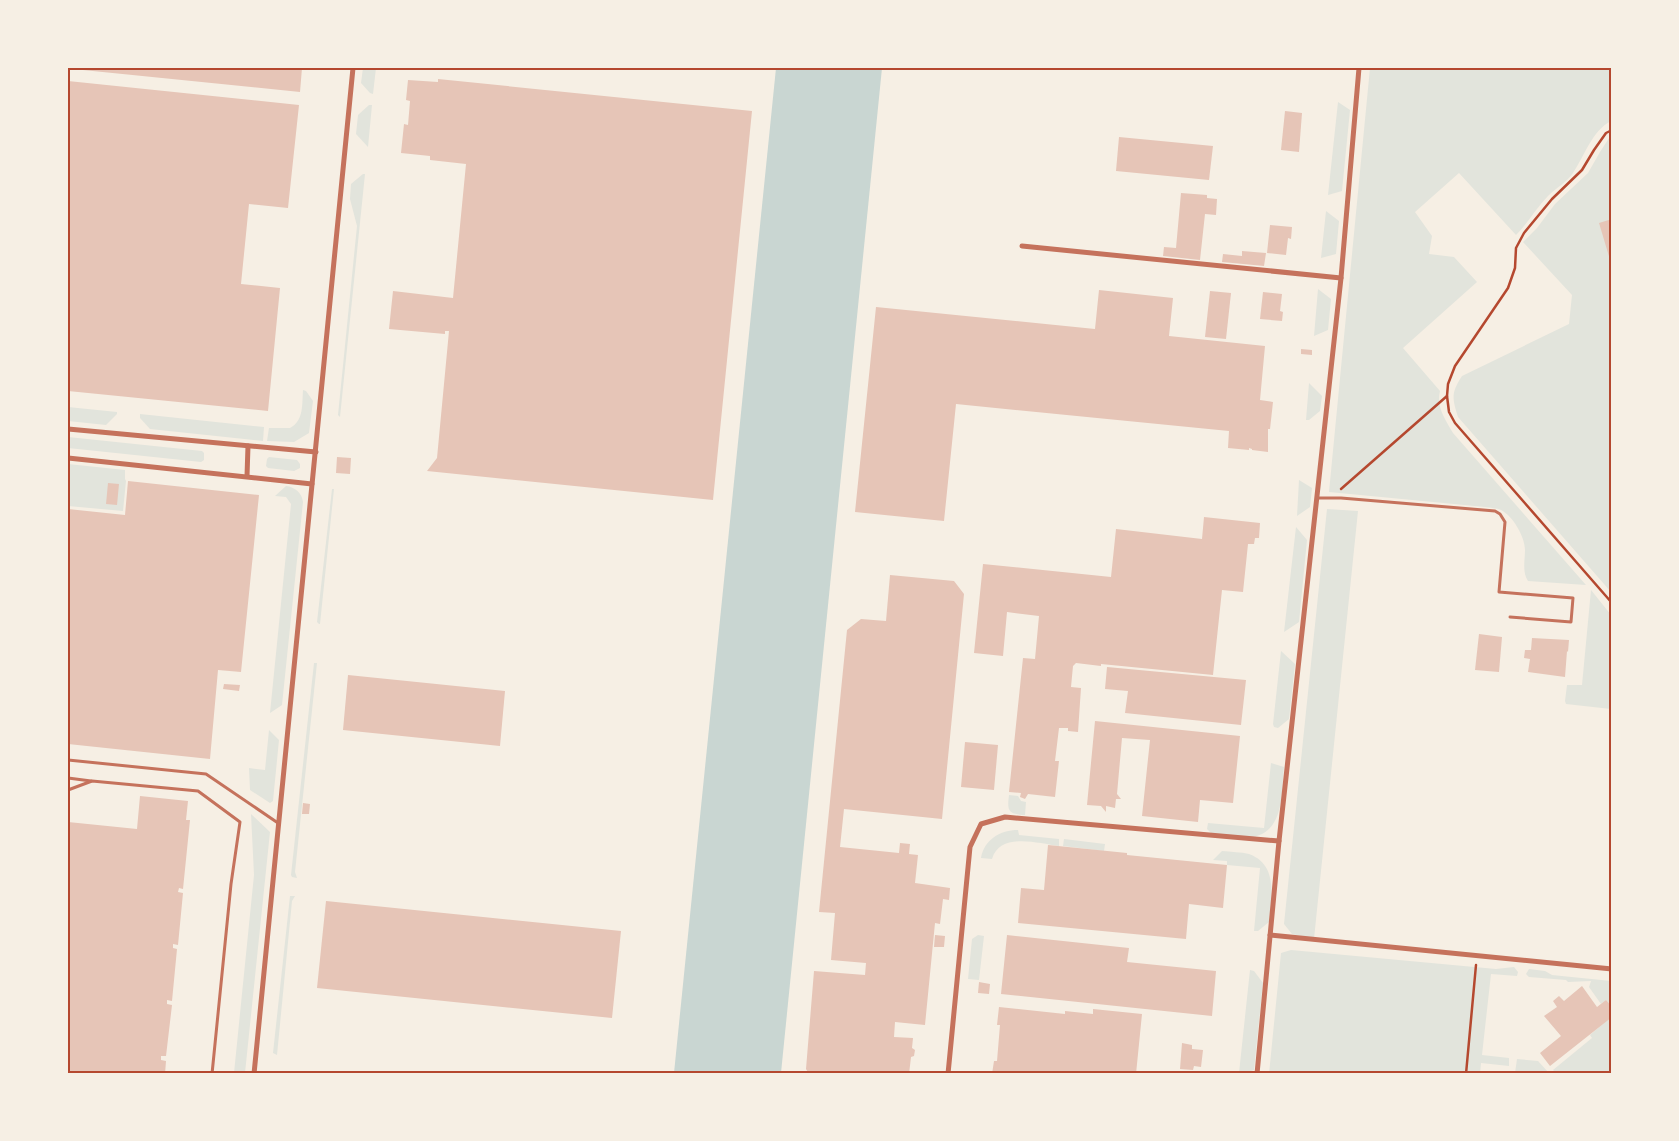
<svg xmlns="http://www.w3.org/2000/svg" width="1679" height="1141" viewBox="0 0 1679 1141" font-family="'Space Grotesk',sans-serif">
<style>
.green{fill:#e2e4dc}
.water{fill:#c9d6d2}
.building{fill:#e6c5b7}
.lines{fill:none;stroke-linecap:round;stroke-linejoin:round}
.path{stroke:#b5482f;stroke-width:2.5}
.service{stroke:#c5725c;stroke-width:3}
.minor{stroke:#c5725c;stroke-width:5}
.neatline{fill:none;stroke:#b5482f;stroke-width:2}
</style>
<rect width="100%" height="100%" fill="#f6efe4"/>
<g class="green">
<polygon points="363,68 376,68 373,94 370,93 361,83"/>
<path d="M1370,68h241v53c-19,10 -26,34 -38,52 -6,9 -17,15 -25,23 -12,12 -20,27 -32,39l-57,-62 -44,39 17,24 -3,18 25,3 23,25 -74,66 37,43c-4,16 5,28 13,42l133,152 -58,-4c-6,-9 -3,-21 -3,-31 0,-13 -12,-34 -24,-40 -4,-2 -11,-2 -16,-3l-156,-15z"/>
<polygon points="1338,102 1350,110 1342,191 1328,195"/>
<polygon points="369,105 372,105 368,147 356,134 358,115"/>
<path d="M1611,135v457l-153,-175c-6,-19 -7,-24 4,-41l107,-52 3,-29 -49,-53 14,-14 18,-24 33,-31 12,-21z"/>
<polygon points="363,174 365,174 340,417 338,415 357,226 350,199 351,184"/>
<polygon points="1326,211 1339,221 1336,254 1321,258"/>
<polygon points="1318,289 1331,299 1328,330 1314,336"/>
<polygon points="1309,383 1322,396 1320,411 1309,420 1306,420"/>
<path d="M303,390l3,1 7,10 -4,32 -15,9 -27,-1 2,-13h21c14,-7 12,-24 13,-38z"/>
<polygon points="68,407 117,412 117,414 106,425 68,421"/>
<polygon points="140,414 264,427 263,441 150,429 140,418"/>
<polygon points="68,437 202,451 204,453 204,460 201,462 68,448"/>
<polygon points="269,457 297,460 300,464 300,468 294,471 268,468 266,466 267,459"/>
<polygon points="68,464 125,470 125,479 126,481 123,511 68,506"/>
<polygon points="1299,480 1312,488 1310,507 1297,516"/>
<path d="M286,486c9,1 16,7 17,16l-21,203 -12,8 21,-209 -5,-7 -11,-1z"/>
<polygon points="332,489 334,489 320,624 319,624 317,622"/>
<polygon points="1327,509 1358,511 1314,939 1292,934 1284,924"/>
<polygon points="1296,527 1307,540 1299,622 1284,632"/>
<polygon points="1591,590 1611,615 1611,709 1566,704 1565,701 1567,685 1582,685"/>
<polygon points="1281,651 1295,664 1289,719 1278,728 1274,727 1273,724"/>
<polygon points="314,663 317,663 295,872 297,878 292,877 291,875"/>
<polygon points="269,730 279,740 273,801 270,803 250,790 249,768 265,770"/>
<path d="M1271,763l13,4c-3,28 1,68 -37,71 -11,0 -24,-2 -35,-4l-5,-5 1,-6 56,5z"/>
<path d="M1009,795l9,1 3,5 5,1 -1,13c-17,-1 -18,-4 -16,-20z"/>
<polygon points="251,814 270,832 245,1073 234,1073 254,875"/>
<path d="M1018,830l1,5 40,4v7c-22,-3 -59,-14 -67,13l-11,-1c3,-18 19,-28 37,-28z"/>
<polygon points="1064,839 1105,844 1104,851 1063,846"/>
<path d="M1222,851c9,1 19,1 27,3 30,11 22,44 20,68l-11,9h-4l6,-63 -33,-3v-4l-14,-1z"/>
<polygon points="290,896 295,896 292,901 277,1055 273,1053"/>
<polygon points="978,935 984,936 979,980 968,979 972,939"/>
<polygon points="1291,950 1496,969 1514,967 1518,972 1517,976 1491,974 1482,1055 1509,1058 1509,1066 1481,1063 1480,1074 1269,1074 1281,953"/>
<polygon points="1529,969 1545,971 1552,975 1611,981 1611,1007 1606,1000 1601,1004 1589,987 1591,981 1568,982 1566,980 1529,977 1526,974"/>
<polygon points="1250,970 1254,971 1263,983 1254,1070 1245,1073 1239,1073"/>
<polygon points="1611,1017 1611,1073 1556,1073 1553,1070 1592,1038 1590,1035"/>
<polygon points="1517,1059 1538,1061 1549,1073 1515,1073"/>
</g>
<polygon class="water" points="776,68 882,68 781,1073 674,1073"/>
<g class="building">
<polygon points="73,68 302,68 300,92 73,69"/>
<polygon points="438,79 752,111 713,500 427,471 437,458 449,331 445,331 445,334 389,329 393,291 453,298 466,164 430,160 430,156 401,153 404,124 408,125 410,101 406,100 408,80 438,82"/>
<polygon points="68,81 299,105 288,208 249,204 241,284 280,288 268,411 68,391"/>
<polygon points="1285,111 1302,113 1299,152 1281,150"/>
<polygon points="1119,137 1213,146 1209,180 1116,171"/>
<polygon points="1181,193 1207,195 1207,198 1217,199 1216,215 1205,214 1200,260 1163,256 1164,247 1176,248"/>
<polygon points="1612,219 1612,262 1611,263 1599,223"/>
<polygon points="1270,225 1292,227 1291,239 1288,238 1286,255 1267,253"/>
<polygon points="1242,251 1266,253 1264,266 1222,262 1223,254 1242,256"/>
<polygon points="1099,290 1173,298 1169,336 1265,346 1260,400 1273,402 1270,429 1268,429 1268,452 1252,450 1252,449 1249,448 1249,450 1228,448 1229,431 956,404 944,521 855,512 876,307 1095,329"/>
<polygon points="1210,291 1231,293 1226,339 1205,337"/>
<polygon points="1263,292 1282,294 1280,311 1283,312 1282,321 1260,319"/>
<polygon points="1301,349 1312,350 1312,355 1301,354"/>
<polygon points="337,457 351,458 350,474 336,473"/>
<polygon points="128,481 259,495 241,672 218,670 210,759 68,744 68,509 125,515"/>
<polygon points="108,483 119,484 117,505 106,504"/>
<polygon points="1204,517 1260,523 1259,538 1255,538 1254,544 1248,544 1243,592 1222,590 1213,675 1101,664 1101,666 1076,663 1073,666 1071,687 1081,688 1078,732 1068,731 1068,728 1059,728 1055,761 1059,761 1055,797 1028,794 1025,799 1020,797 1021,793 1009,792 1023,658 1035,659 1039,616 1007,612 1003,656 974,653 983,564 1111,577 1116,529 1202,539"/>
<polygon points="890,575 954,581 964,594 942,819 844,809 840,847 899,853 900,843 910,844 909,854 918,855 915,883 950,888 949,900 943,899 940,924 935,923 925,1025 895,1022 894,1037 913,1038 912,1048 915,1050 914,1056 911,1057 909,1074 809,1074 806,1069 814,971 865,975 866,963 831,960 835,913 819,912 847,630 861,619 886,621"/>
<polygon points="1479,634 1502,637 1499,672 1475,670"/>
<polygon points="1532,638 1569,640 1568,652 1567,651 1565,677 1528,672 1530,659 1524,658 1525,650 1531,650"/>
<polygon points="1107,667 1246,680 1241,725 1125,713 1128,691 1105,689"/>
<polygon points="348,675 505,691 500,746 343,730"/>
<polygon points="224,684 240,685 239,691 223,689"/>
<polygon points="1095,721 1240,736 1233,803 1200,800 1198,822 1142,816 1150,740 1122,738 1117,794 1121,799 1116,799 1115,808 1106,806 1106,812 1101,806 1087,805"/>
<polygon points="965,742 998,745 994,790 961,787"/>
<polygon points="140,796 188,801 186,820 190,820 183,889 179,888 178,892 183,893 178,945 173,944 173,948 177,949 172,1001 167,1000 167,1004 172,1005 166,1056 161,1056 161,1060 166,1061 165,1074 68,1074 68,822 137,829"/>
<polygon points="303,803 310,804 309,814 302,814"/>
<polygon points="1048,845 1127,853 1127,855 1227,865 1223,908 1189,904 1186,939 1018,923 1021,888 1044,890"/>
<polygon points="326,901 621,931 612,1018 317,988"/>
<polygon points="935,935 945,936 944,947 934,947"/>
<polygon points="1007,935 1129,948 1127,962 1216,971 1212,1016 1001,994"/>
<polygon points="979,982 990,984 989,994 978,993"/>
<polygon points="1582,986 1597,1007 1606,1000 1612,1007 1612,1017 1550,1066 1540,1053 1561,1036 1544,1016 1557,1007 1553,1001 1559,996 1564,1001"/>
<polygon points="999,1007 1065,1014 1065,1011 1093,1014 1093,1009 1142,1014 1136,1074 992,1074 994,1061 997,1061 1000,1025 997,1025"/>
<polygon points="1182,1043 1192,1045 1192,1049 1203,1050 1201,1067 1194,1066 1193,1070 1180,1069"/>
</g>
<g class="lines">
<g class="path">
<polyline points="1612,130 1606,133 1594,150 1582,170 1552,199 1524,233 1516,248 1515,268 1508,288 1455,366 1448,384 1447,396 1449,412 1455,423 1612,603"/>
<polyline points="1341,489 1447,396"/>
<polyline points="1466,1074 1476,965"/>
</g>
<g class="service">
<polyline points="1317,498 1341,498 1495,511 1500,514 1505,522 1499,592 1573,598 1571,622 1510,617"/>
<polyline points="68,760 206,774 278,823"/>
<polyline points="68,778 91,781"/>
<polyline points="68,790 92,781 198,791 240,822 231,884 212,1074"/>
</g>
<g class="minor">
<polyline points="1022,246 1341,278"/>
<polyline points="68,429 316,452"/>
<polyline points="68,458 312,484"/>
<polyline points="247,476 248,446"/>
<polyline points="1270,935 1612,969"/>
<polyline points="254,1074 353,68"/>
<polyline points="948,1074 970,847 981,824 1005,817 1279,841"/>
<polyline points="1257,1074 1279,841 1341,278 1359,68"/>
</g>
</g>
<rect width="1679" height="1141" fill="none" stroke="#f6efe4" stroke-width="138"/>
<rect x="69" y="69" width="1541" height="1003" class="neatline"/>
</svg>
